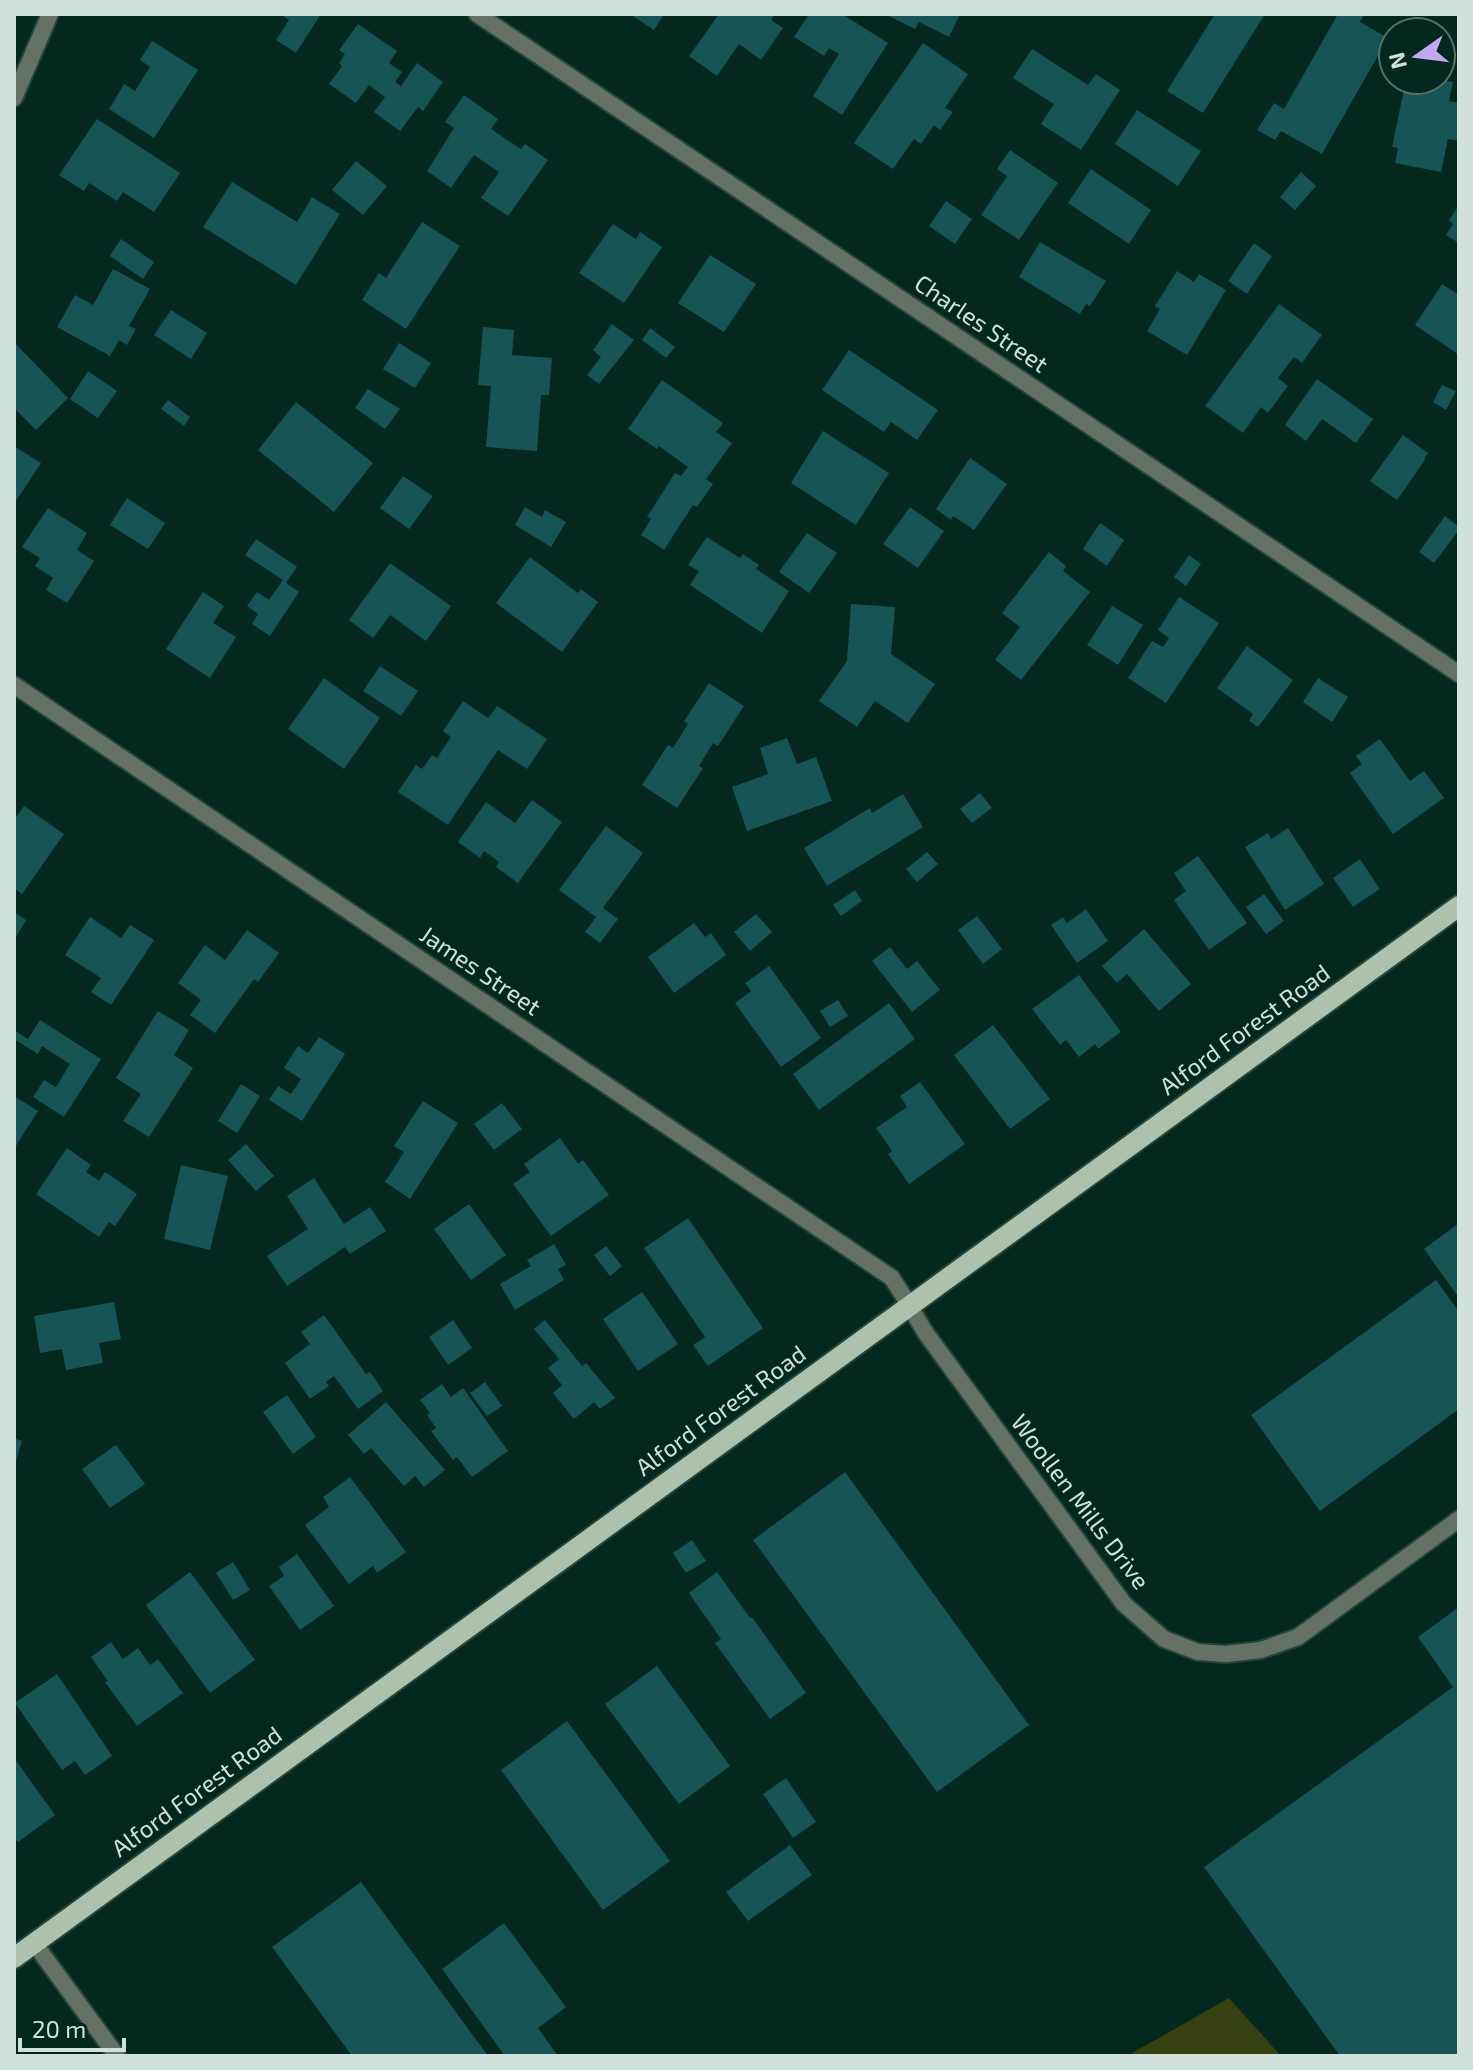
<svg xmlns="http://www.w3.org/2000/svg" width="1473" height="2070" viewBox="0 0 1473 2070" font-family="'Exo 2',sans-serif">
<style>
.green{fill:#374011}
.building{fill:#175456}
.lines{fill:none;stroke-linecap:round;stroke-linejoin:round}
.service-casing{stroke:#24453c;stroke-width:20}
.minor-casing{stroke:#24453c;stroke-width:20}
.tertiary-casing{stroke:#24453c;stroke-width:20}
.primary-casing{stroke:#24453c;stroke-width:24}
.service{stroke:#667166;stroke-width:16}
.minor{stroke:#667166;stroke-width:16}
.tertiary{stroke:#667166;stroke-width:16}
.primary{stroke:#adc2ad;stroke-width:20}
.labels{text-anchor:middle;stroke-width:6;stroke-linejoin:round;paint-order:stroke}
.street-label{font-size:24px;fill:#cfe1da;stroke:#04271e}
</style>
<rect width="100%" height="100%" fill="#04271e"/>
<polygon class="green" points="1229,1998 1281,2056 1127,2056"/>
<g class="building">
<polygon points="280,14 321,14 296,53 276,40 289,20"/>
<polygon points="630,14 664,14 654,30"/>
<polygon points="719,14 775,14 771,20 783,28 761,60 739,44 717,76 689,56"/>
<polygon points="809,14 842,14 888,43 842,115 813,96 839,54 829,48 824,56 794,37"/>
<polygon points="891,14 960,14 949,37 919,22 915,29 889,16"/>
<polygon points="1215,14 1265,14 1203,113 1167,91"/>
<polygon points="1338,14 1364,14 1360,22 1388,38 1322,154 1281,131 1275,140 1257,130 1274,103 1284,109"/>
<polygon points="358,24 397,51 389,63 402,72 395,82 401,86 417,63 443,82 423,111 418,107 400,131 374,112 385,97 369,85 356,103 329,84 342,66 339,63 345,54 339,50"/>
<polygon points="152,41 198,70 154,138 109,109 124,84 135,91 150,67 140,60"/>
<polygon points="923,43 968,74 945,108 953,112 940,130 934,125 921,144 914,139 893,169 854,143"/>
<polygon points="1032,49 1088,85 1096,74 1120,90 1081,150 1041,124 1054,104 1013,78"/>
<polygon points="1406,80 1441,80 1453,82 1449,101 1459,103 1459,141 1448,139 1441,172 1395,163 1398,148 1392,147"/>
<polygon points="464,95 498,119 491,129 521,149 525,144 548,160 508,216 481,198 499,172 474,155 451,188 427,171 454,128 445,122"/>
<polygon points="1137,110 1201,151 1178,186 1115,144"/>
<polygon points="97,119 180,173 154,212 123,192 117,201 89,183 84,191 59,175"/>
<polygon points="1010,150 1058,183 1019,240 981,215 1007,176 997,169"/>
<polygon points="356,161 387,186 363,215 332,190"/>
<polygon points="1091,169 1151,210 1129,244 1068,203"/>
<polygon points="1301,172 1316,186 1295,210 1280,197"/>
<polygon points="232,182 297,222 312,197 340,214 296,285 203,227"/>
<polygon points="946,201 972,219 955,244 929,226"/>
<polygon points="1459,205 1459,243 1446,235 1453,224 1449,220"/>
<polygon points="422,222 460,246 406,329 362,300 379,273 386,278"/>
<polygon points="613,224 636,239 640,232 662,247 624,303 579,273"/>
<polygon points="121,239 154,262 143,279 110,256"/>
<polygon points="1040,242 1106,281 1090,306 1086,304 1080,314 1019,277"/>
<polygon points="1254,243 1272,256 1247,294 1228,281"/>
<polygon points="710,255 756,284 724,332 678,303"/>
<polygon points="113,269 150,289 129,326 136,329 127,345 119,340 110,356 57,327 75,295 93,305"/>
<polygon points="1177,271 1194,282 1199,274 1226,290 1187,355 1147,331 1160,309 1155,306"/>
<polygon points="1442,284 1459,295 1459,355 1415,325"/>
<polygon points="1279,304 1322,335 1302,363 1294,357 1278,378 1288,386 1268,413 1261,407 1243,433 1205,406"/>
<polygon points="171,310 207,333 191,359 154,335"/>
<polygon points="612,324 634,340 599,384 587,375 601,357 593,350"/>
<polygon points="483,327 514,330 512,355 552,358 549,395 541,395 537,451 486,447 491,386 478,385"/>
<polygon points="650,328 675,347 666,358 642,340"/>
<polygon points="14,342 68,398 36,430 14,408"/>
<polygon points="399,343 431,363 415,388 383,369"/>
<polygon points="849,350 938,410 917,440 891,422 884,432 822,390"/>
<polygon points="88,371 117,391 98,418 70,399"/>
<polygon points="1317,379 1373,419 1356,443 1322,419 1306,441 1285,425"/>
<polygon points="662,380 723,423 716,432 732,443 706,479 713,484 697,507 693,505 664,550 641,535 651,519 647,517 675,473 681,476 688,467 659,446 657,449 628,429"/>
<polygon points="1442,385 1456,391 1446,410 1433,402"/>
<polygon points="368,389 400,409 385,429 355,408"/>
<polygon points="168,400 190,417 184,426 161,409"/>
<polygon points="296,402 373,463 334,512 258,450"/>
<polygon points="823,431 889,473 856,525 791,483"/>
<polygon points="1403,435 1428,453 1424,459 1425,460 1397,500 1370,481"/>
<polygon points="14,446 41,463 14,504"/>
<polygon points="970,458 1007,484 974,530 953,516 951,520 936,509"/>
<polygon points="403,476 433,496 409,529 380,508"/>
<polygon points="127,498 165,523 148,549 110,525"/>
<polygon points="525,507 542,517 545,510 566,522 551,547 515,525"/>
<polygon points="910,507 944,531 918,568 883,544"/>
<polygon points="48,508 87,533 77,550 94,561 67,603 46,590 53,578 35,566 40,558 22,547"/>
<polygon points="1445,516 1459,527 1459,530 1434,563 1419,552"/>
<polygon points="1100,523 1124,540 1107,566 1083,549"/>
<polygon points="807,533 837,553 809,593 779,572"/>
<polygon points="707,537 740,558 743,554 759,565 756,569 789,591 762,633 690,585 699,571 688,565"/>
<polygon points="256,539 297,567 286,583 299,592 270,636 252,624 258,614 247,606 257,592 269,600 283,580 245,555"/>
<polygon points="1049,552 1066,566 1063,571 1090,592 1021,680 995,660 1020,627 1002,613"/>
<polygon points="1189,555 1201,564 1186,586 1174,577"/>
<polygon points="530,557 578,593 581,589 598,602 562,652 496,603"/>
<polygon points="390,563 451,606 426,641 390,615 373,638 349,620"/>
<polygon points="203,592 224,606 213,623 236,637 210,678 166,649"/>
<polygon points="1179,597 1219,623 1166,703 1128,678 1152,641 1163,647 1169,638 1158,630"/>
<polygon points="851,604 895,607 891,654 935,684 908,723 875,701 857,727 819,701 847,661"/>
<polygon points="1112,606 1143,625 1118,665 1087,645"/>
<polygon points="1247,646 1293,680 1258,727 1249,721 1253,714 1217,688"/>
<polygon points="380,666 418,691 401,716 363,691"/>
<polygon points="324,678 380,718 344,769 288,729"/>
<polygon points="1318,678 1348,697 1332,722 1303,702"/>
<polygon points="709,683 744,706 718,746 713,743 699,766 703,768 677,808 642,785 668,745 673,748 688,724 684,721"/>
<polygon points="463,701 488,718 497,706 547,739 527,769 498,750 448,825 398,792 416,765 422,769 432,755 437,758 451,737 443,731"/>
<polygon points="787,738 797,764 816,757 832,801 747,831 732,787 768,774 760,748"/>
<polygon points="1380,739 1410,781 1424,771 1444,798 1393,834 1350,773 1362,764 1356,756"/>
<polygon points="980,793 992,808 972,823 960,809"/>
<polygon points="903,794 923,827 827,886 804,848 870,808 872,813"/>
<polygon points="532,800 562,822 518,883 496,867 499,862 484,851 480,858 458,842 486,802 515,823"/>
<polygon points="24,806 64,834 22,894 14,888 14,820"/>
<polygon points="606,826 643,853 603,908 618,919 600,943 585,932 596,917 559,890"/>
<polygon points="1288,828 1324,884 1285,910 1245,847 1268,833 1271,839"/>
<polygon points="927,852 938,864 917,882 906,869"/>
<polygon points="1198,856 1247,923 1209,950 1174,900 1186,891 1174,873"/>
<polygon points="1360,859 1380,889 1353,907 1333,878"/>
<polygon points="855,890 862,901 841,916 833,905"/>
<polygon points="1264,894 1284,921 1266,934 1246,907"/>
<polygon points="1086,909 1108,941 1077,963 1051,925 1063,917 1067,923"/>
<polygon points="14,912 26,920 14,940"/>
<polygon points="756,914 772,932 750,951 734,932"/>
<polygon points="977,916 1002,949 983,964 958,930"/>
<polygon points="90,917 121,938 130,925 154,940 111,1005 91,992 101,978 65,955"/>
<polygon points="694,923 705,937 711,933 726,955 674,993 648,957"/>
<polygon points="1144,929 1191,984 1159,1011 1127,974 1117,983 1102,966"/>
<polygon points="247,930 279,953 258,982 254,979 215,1033 190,1015 201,1000 178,983 205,945 225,960"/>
<polygon points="890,947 907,969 917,961 940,990 912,1012 872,961"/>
<polygon points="769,966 821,1038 781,1067 735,1003 751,991 745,983"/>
<polygon points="1079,975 1121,1032 1098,1049 1095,1044 1079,1057 1066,1040 1060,1045 1032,1009"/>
<polygon points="838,1000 848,1016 830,1027 820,1011"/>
<polygon points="889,1003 915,1039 819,1110 793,1074"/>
<polygon points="158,1011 189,1030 174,1055 193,1068 149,1137 123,1121 141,1094 116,1078"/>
<polygon points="40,1020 101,1059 64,1117 33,1097 44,1080 56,1087 70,1064 42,1046 38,1054 14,1039 14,1030 28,1039"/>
<polygon points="993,1025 1050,1099 1010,1129 954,1055"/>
<polygon points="319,1037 345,1054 302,1121 269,1100 278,1086 291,1094 301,1079 284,1068 298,1046 308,1053"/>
<polygon points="920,1082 965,1144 909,1184 888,1154 892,1151 876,1128 907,1107 900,1096"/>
<polygon points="241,1084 260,1096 237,1133 218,1121"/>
<polygon points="14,1096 38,1111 14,1149"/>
<polygon points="423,1101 458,1123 410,1199 385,1182 404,1152 394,1146"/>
<polygon points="502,1103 522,1129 494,1150 474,1124"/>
<polygon points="560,1138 578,1164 583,1160 609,1195 551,1236 513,1184 530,1172 524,1164"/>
<polygon points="246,1144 274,1176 256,1191 228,1160"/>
<polygon points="67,1148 91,1165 86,1172 99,1181 105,1172 137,1194 115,1226 109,1222 99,1237 36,1194"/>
<polygon points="181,1165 228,1176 210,1250 164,1239"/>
<polygon points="314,1178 344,1224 370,1207 386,1231 350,1254 345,1247 287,1286 267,1256 308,1229 287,1196"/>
<polygon points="469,1204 506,1255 471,1280 434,1229"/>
<polygon points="688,1218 763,1328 708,1366 693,1345 705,1337 644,1248"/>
<polygon points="1459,1223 1459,1298 1424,1249"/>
<polygon points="554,1244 566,1265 558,1269 564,1280 515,1310 500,1284 531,1266 527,1260"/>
<polygon points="606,1246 622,1266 610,1276 594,1255"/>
<polygon points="1436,1280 1459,1312 1459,1409 1320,1511 1251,1415"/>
<polygon points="642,1292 678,1344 638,1371 603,1319"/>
<polygon points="114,1302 121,1339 99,1343 103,1363 66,1370 62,1349 40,1353 34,1316"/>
<polygon points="324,1315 366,1374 370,1372 383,1391 358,1409 334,1376 326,1382 329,1386 310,1399 285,1363 310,1344 301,1332"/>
<polygon points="453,1320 472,1348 448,1365 429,1337"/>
<polygon points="545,1320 582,1366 586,1363 615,1398 600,1409 594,1402 574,1419 553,1393 562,1385 548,1368 559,1359 534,1329"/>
<polygon points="485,1382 502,1406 487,1416 470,1393"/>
<polygon points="442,1384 451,1397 463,1388 508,1451 472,1477 457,1457 453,1460 431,1431 436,1428 427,1415 430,1413 420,1400"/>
<polygon points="287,1395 316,1437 293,1454 263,1412"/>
<polygon points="386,1402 445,1470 424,1487 415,1476 404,1486 371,1448 364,1454 348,1435"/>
<polygon points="14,1438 22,1441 15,1464 14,1464"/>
<polygon points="116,1445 145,1484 110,1508 82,1469"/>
<polygon points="845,1472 1029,1725 937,1792 753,1540"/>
<polygon points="350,1477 406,1552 377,1573 373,1566 349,1584 305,1525 329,1507 323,1497"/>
<polygon points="692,1540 706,1561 686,1573 673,1553"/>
<polygon points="297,1554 334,1606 300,1630 269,1586 284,1576 279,1567"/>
<polygon points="233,1562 250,1590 233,1600 216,1573"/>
<polygon points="190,1572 255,1660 210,1693 146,1605"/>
<polygon points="717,1572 750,1618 752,1617 806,1693 770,1719 715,1643 721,1639 689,1593"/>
<polygon points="1459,1607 1459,2056 1340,2056 1204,1867 1453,1687 1418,1637"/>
<polygon points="111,1642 123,1659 138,1648 150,1665 158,1659 183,1693 137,1726 105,1682 108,1681 91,1657"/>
<polygon points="657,1666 730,1766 679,1804 605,1704"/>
<polygon points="57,1674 112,1756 85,1775 75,1761 62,1770 15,1703"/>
<polygon points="567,1721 670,1861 603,1910 501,1770"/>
<polygon points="14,1758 55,1815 18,1842 14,1837"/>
<polygon points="786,1778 816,1822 793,1838 763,1794"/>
<polygon points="790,1845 812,1875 748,1921 726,1892"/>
<polygon points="361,1882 488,2056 352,2056 272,1947"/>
<polygon points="504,1923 566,2007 538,2028 558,2056 505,2056 442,1969"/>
</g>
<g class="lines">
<g class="service-casing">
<polyline id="service" points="909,1305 925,1332 1124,1604 1164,1639 1198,1652 1226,1654 1261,1650 1298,1637 1459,1519"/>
</g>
<g class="minor-casing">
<g id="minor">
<polyline points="477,14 1459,674"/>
<polyline points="14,685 892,1278 909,1305"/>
<polyline points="34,1943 117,2056"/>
</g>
</g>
<g class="tertiary-casing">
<polyline id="tertiary" points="14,98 50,14"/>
</g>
<g class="primary-casing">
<polyline id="primary" points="14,1958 1459,906"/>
</g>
<use href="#service" class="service"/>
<use href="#minor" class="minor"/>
<use href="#tertiary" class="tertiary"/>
<use href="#primary" class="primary"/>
</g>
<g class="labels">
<g class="street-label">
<text transform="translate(981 324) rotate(34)" y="8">Charles Street</text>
<text transform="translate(480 971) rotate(34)" y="8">James Street</text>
<text transform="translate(1245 1030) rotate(-36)" y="8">Alford Forest Road</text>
<text transform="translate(721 1411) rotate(-36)" y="8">Alford Forest Road</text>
<text transform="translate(1080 1502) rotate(53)" y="8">Woollen Mills Drive</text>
<text transform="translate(197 1792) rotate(-36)" y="8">Alford Forest Road</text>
</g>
</g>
<rect width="1473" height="2070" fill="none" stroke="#cfe1da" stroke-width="32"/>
<g transform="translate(1417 56) rotate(256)"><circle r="38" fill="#04271e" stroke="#557169" stroke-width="2"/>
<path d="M0-6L14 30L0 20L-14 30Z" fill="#c4a7f1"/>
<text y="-12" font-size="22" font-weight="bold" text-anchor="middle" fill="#cfe1da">N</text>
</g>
<path d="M20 2038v12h104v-12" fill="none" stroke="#cfe1da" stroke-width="4"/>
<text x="32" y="2038" font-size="24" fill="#cfe1da" stroke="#04271e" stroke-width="6" paint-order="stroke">20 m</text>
</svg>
